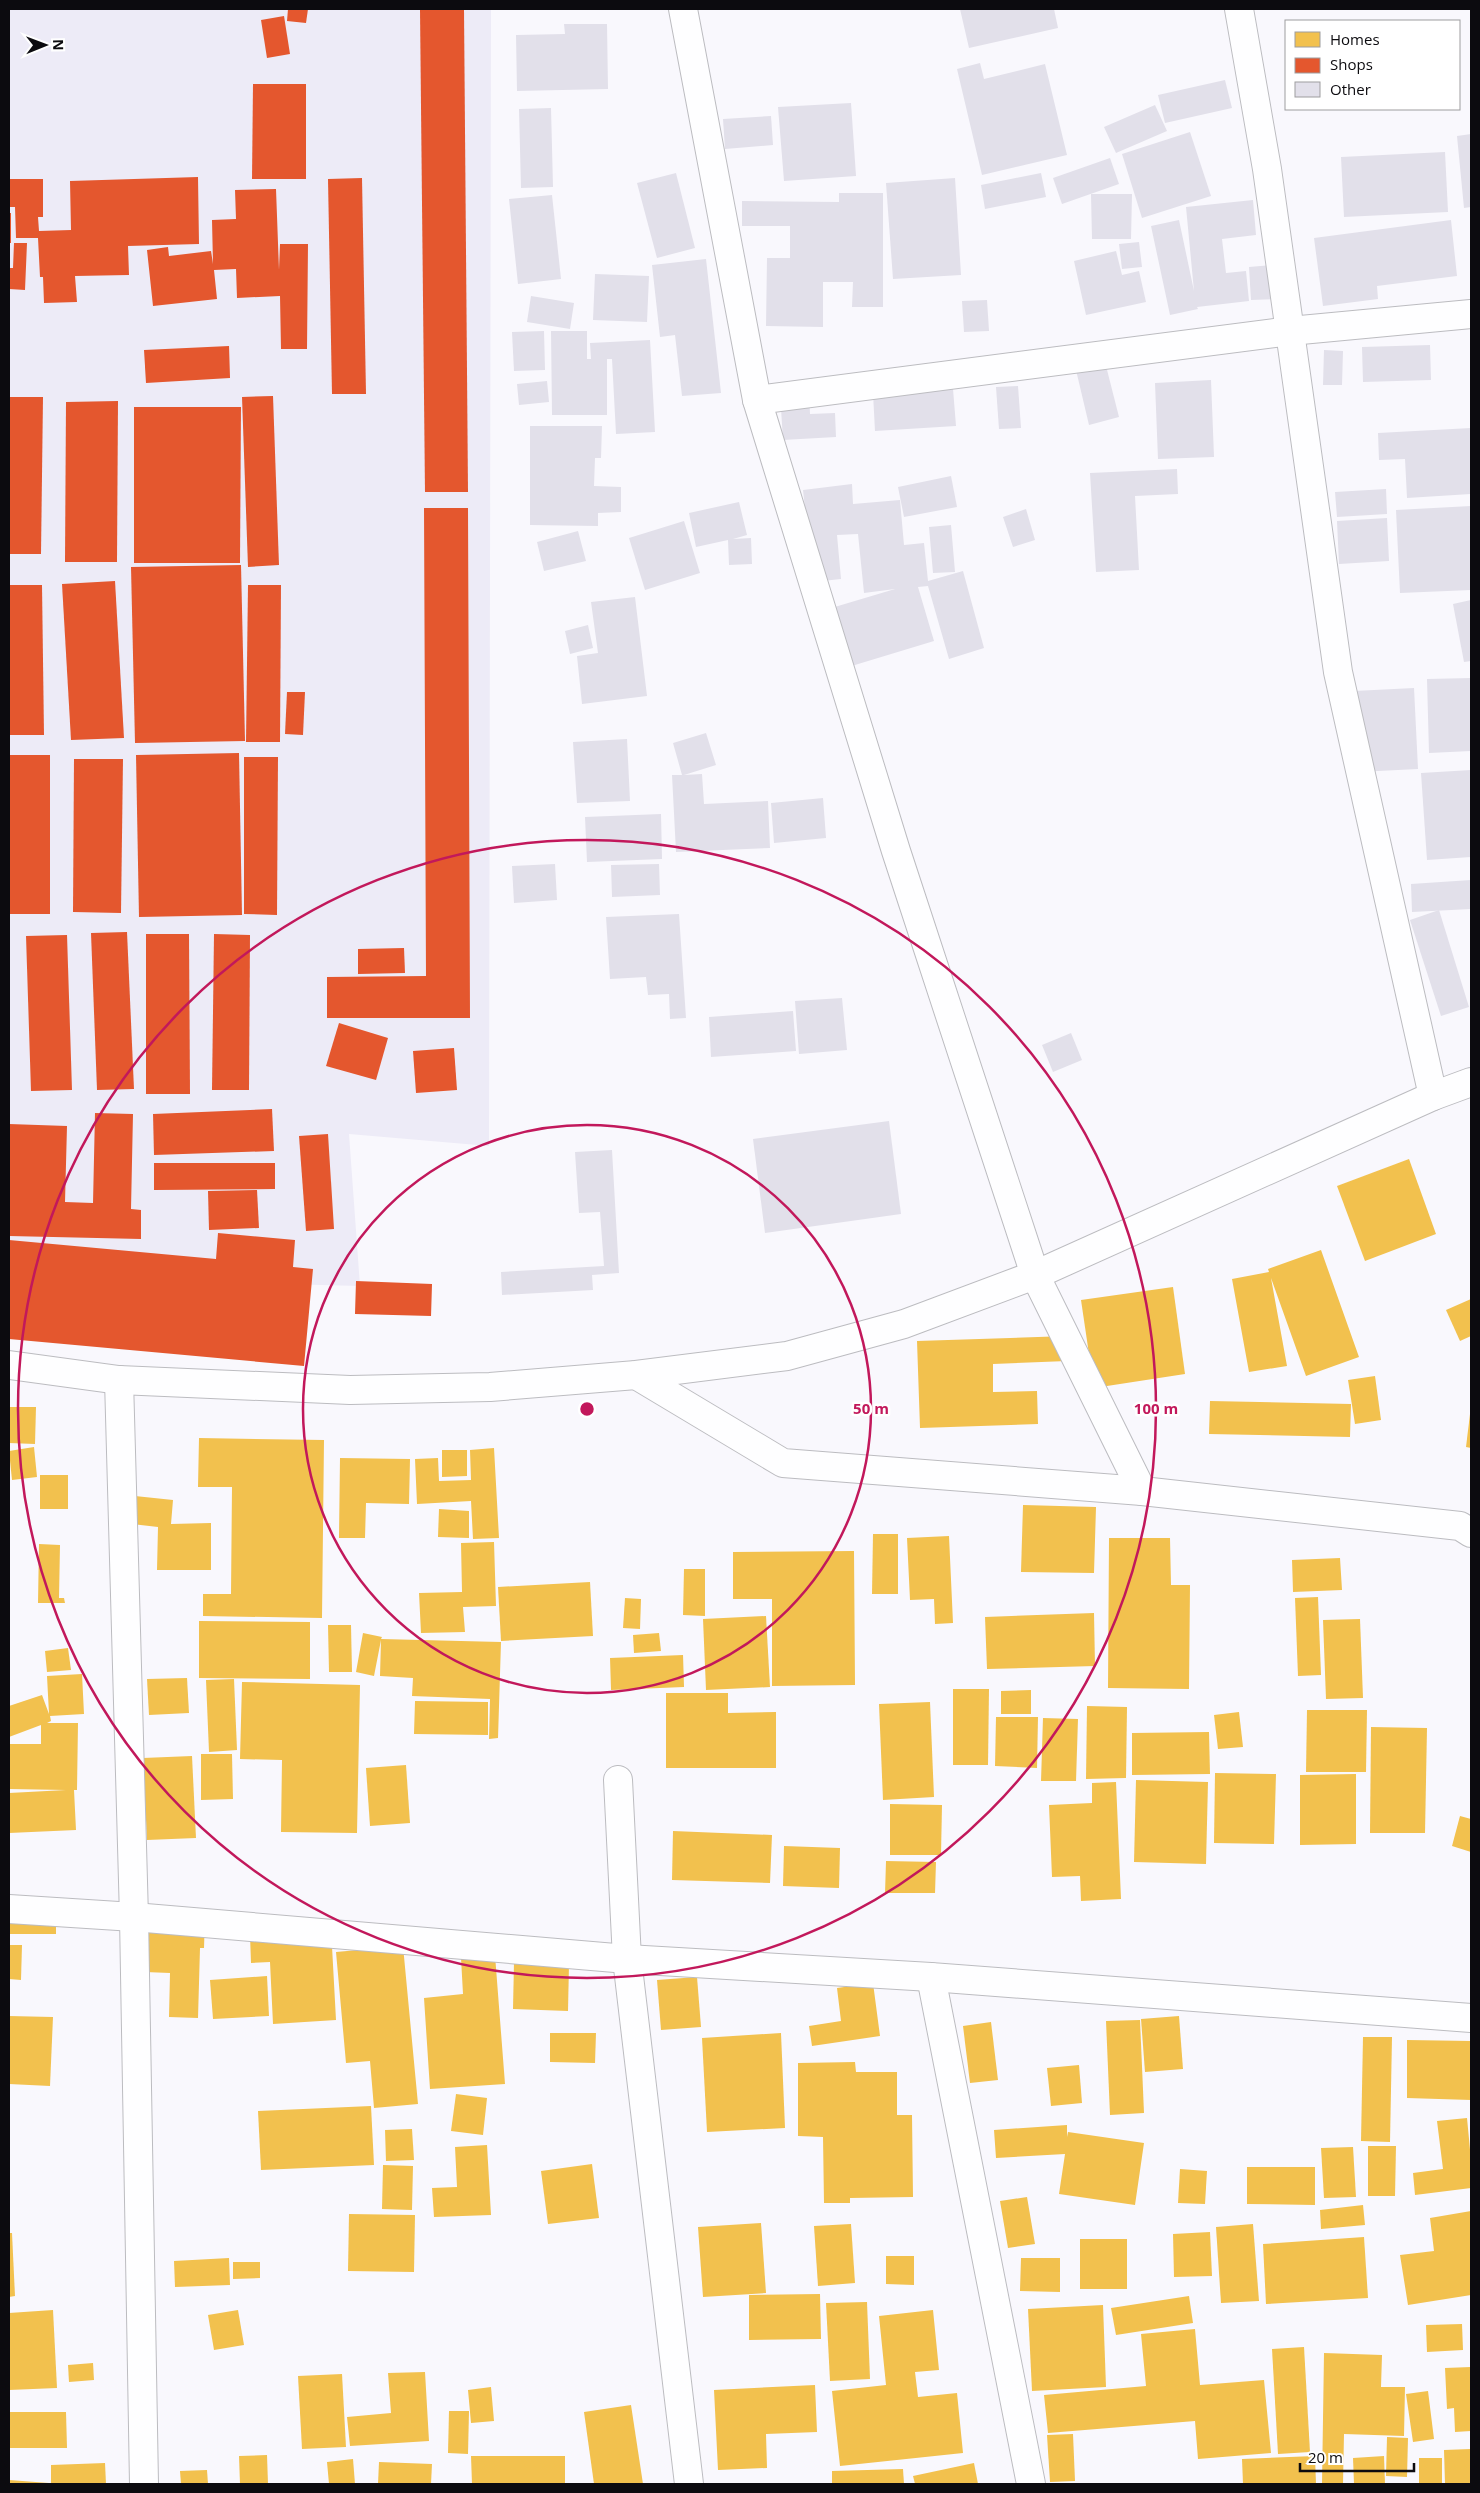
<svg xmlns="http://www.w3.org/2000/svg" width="1480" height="2493" viewBox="0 0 1480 2493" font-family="'Open Sans',sans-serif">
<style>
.built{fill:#edebf7}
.homes{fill:#f2c14e}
.shops{fill:#e4572e}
.building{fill:#e2e0ea}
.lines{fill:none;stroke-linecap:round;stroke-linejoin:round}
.minor-casing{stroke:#bcbcc0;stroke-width:30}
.minor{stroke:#fefeff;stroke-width:28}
.ring{fill:none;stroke:#c2185b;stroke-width:2.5}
.centre{fill:#c2185b;stroke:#fff;stroke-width:2.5}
.ring-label{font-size:15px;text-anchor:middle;font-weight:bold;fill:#c2185b;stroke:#fff;stroke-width:5;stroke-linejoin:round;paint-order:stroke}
</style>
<rect width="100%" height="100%" fill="#f9f8fd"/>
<polygon class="built" points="9,9 491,9 489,1146 349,1134 360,1286 9,1277"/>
<g class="homes">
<polygon points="1409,1159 1436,1234 1365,1261 1337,1186"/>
<polygon points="1321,1250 1359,1357 1306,1376 1271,1278 1287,1366 1249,1372 1232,1279 1269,1272 1268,1269"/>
<polygon points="1173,1287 1185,1374 1094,1388 1081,1300"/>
<polygon points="1471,1299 1471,1336 1460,1341 1446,1310"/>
<polygon points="1067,1336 1067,1361 993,1364 993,1392 1037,1391 1038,1424 920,1428 917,1341"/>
<polygon points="1375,1376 1381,1420 1355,1424 1348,1380"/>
<polygon points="1210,1401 1351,1404 1350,1437 1209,1434"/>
<polygon points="9,1407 36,1407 35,1444 9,1443"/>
<polygon points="1470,1414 1471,1414 1471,1448 1466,1447"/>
<polygon points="199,1438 324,1440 322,1618 203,1616 203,1594 231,1594 232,1487 198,1487"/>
<polygon points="34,1447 37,1477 12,1480 9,1451"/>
<polygon points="494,1448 499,1538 473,1539 471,1501 417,1504 415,1459 438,1458 439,1481 471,1480 470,1450"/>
<polygon points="442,1450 467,1450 467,1476 442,1477"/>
<polygon points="340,1458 410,1459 409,1504 366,1503 365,1538 339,1538"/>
<rect x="40" y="1475" width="28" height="34"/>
<polygon points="135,1496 173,1500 171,1524 211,1523 211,1570 157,1570 158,1527 132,1524"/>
<polygon points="1023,1505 1096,1507 1094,1573 1021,1572"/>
<polygon points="439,1509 469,1511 469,1538 438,1537"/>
<polygon points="873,1534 898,1534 898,1594 872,1594"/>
<polygon points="949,1536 953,1623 935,1624 934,1599 910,1600 907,1538"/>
<polygon points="1109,1538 1170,1538 1171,1585 1190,1585 1189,1689 1108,1688"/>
<polygon points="494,1542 496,1606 463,1607 465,1632 421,1633 419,1593 462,1592 461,1543"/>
<polygon points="39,1544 60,1545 59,1598 64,1598 65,1603 38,1603"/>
<polygon points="854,1551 855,1685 772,1686 772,1599 733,1599 733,1552"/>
<polygon points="1340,1558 1342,1590 1293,1592 1292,1560"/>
<polygon points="684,1569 705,1569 705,1616 683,1615"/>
<polygon points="590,1582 593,1636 501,1641 498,1587"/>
<polygon points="1318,1597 1321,1675 1298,1676 1295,1598"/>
<polygon points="625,1598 641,1599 640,1629 623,1628"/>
<polygon points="1094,1613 1095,1666 987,1669 985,1617"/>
<polygon points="766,1616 770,1687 706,1690 703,1619"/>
<polygon points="1360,1619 1363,1698 1326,1699 1323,1620"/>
<polygon points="199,1621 310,1622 310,1679 199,1678"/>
<polygon points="328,1625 351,1625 352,1672 329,1672"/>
<polygon points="363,1633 382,1637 381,1639 501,1642 498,1738 489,1739 490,1699 412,1696 413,1678 380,1676 381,1640 374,1676 356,1672"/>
<polygon points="659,1633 661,1651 634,1653 633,1635"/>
<polygon points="68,1648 71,1670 47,1672 45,1651"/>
<polygon points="683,1655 684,1687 611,1690 610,1658"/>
<polygon points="82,1674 84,1714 50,1716 51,1721 47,1723 78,1723 77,1790 74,1790 76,1830 9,1833 9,1793 66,1790 9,1789 9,1744 41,1744 41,1725 9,1737 9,1706 42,1695 49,1714 47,1676"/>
<polygon points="187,1678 189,1713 149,1715 147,1679"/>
<polygon points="234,1679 237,1750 209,1752 206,1680"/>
<polygon points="242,1682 360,1685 357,1833 281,1832 282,1760 240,1759"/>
<polygon points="953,1689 989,1689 988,1765 953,1765"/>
<polygon points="1031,1690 1031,1714 1001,1714 1001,1691"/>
<polygon points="666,1693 728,1693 728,1713 776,1712 776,1768 666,1768"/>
<polygon points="415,1701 488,1702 488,1735 414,1734"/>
<polygon points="930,1702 934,1797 883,1800 879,1704"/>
<polygon points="1087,1706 1127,1707 1126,1778 1086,1779"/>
<polygon points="1307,1710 1367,1710 1366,1772 1306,1772"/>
<polygon points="1239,1712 1243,1747 1218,1749 1214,1715"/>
<polygon points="996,1717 1038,1717 1037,1768 995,1766"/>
<polygon points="1043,1718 1078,1719 1076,1781 1041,1781"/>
<polygon points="1371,1727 1427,1728 1425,1833 1370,1833"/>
<polygon points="1209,1732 1210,1774 1132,1775 1132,1733"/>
<polygon points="201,1754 232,1754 233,1799 201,1800"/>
<polygon points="192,1756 196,1838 147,1840 143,1758"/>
<polygon points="406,1765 410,1823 370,1826 366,1768"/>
<polygon points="1215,1773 1276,1774 1274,1844 1214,1843"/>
<polygon points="1356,1774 1356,1844 1300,1845 1300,1775"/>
<polygon points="1136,1780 1208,1782 1206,1864 1134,1862"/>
<polygon points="1116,1782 1121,1899 1081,1901 1080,1876 1052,1877 1049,1805 1092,1803 1092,1783"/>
<polygon points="890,1804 942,1805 941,1855 890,1855"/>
<polygon points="1460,1816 1471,1819 1471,1852 1452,1846"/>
<polygon points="673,1831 772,1835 770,1883 672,1880"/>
<polygon points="784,1846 840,1848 839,1888 783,1886"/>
<polygon points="886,1861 936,1862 935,1893 885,1893"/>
<rect x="9" y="1904" width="47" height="30"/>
<polygon points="146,1915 205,1916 204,1948 200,1948 198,2018 169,2017 170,1973 145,1972"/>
<polygon points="331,1928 336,2020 273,2024 270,1962 251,1963 250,1935"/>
<polygon points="9,1945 22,1945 21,1980 9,1979"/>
<polygon points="403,1946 418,2104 374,2108 370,2061 346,2063 336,1952"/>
<polygon points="495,1955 505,2084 430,2089 424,1998 463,1994 461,1958"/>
<polygon points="514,1962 569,1964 568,2011 513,2009"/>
<polygon points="267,1976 269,2016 213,2019 210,1980"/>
<polygon points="697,1977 701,2027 661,2030 657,1980"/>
<polygon points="873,1983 880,2036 812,2046 809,2026 841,2021 837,1988"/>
<polygon points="9,2016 53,2017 50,2086 9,2084"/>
<polygon points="1179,2016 1183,2069 1145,2072 1141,2019"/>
<polygon points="1140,2020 1144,2113 1110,2115 1106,2021"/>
<polygon points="991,2022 998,2080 970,2083 963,2026"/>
<polygon points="550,2033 596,2033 595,2063 550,2062"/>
<polygon points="781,2033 785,2128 707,2132 702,2038"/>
<polygon points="1363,2037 1392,2037 1390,2142 1361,2141"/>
<polygon points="1407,2040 1471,2041 1471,2100 1407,2098"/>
<polygon points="855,2062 856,2072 897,2072 897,2115 912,2115 913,2197 850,2198 850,2203 824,2203 823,2137 798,2136 798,2063"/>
<polygon points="1079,2065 1082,2103 1051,2106 1047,2068"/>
<polygon points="456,2094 487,2098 483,2135 451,2131"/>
<polygon points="371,2106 374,2165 261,2170 258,2111"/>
<polygon points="1467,2118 1471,2160 1471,2188 1415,2195 1413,2173 1443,2169 1437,2121"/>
<polygon points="1067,2125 1067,2137 1068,2132 1144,2143 1135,2205 1059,2194 1065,2154 996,2158 994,2130"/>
<polygon points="412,2129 414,2160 386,2161 385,2130"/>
<polygon points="487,2145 491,2215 434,2217 432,2188 457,2187 455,2147"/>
<polygon points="1368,2146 1396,2146 1395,2196 1368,2196"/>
<polygon points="1353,2147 1356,2197 1324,2198 1321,2148"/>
<polygon points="592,2164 599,2218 548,2224 541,2171"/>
<polygon points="383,2165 413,2166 412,2210 382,2209"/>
<polygon points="1247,2167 1315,2167 1315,2205 1247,2204"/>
<polygon points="1180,2169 1207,2171 1205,2204 1178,2203"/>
<polygon points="1027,2197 1035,2244 1008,2248 1000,2201"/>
<polygon points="1363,2205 1365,2225 1321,2229 1320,2210"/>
<polygon points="1471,2211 1471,2295 1408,2305 1400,2255 1434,2251 1430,2218"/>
<polygon points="349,2214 415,2215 414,2272 348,2271"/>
<polygon points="761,2223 766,2293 703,2297 698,2227"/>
<polygon points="851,2224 855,2283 818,2286 814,2226"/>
<polygon points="1253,2224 1259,2301 1221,2303 1216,2227"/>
<polygon points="1210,2232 1212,2276 1174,2277 1173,2234"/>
<polygon points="9,2233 12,2233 15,2296 9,2297"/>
<polygon points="1364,2237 1368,2298 1266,2304 1263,2244"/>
<rect x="1080" y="2239" width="47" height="50"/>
<polygon points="886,2256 914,2256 914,2285 886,2284"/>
<polygon points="229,2258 230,2285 175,2287 174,2261"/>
<polygon points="1021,2258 1060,2258 1060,2292 1020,2291"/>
<polygon points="233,2262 260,2262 260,2278 233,2279"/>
<polygon points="820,2294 821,2339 749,2340 749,2295"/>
<polygon points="1189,2296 1193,2323 1116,2335 1111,2308"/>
<polygon points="867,2302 870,2379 830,2381 826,2303"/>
<polygon points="1103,2305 1106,2387 1032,2391 1028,2309"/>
<polygon points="53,2310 57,2388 9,2390 9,2313"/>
<polygon points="238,2310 244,2345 214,2350 208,2315"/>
<polygon points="933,2310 939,2370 915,2372 918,2397 957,2393 963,2453 840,2466 832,2391 886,2385 879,2316"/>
<polygon points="1462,2324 1463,2350 1427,2352 1426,2325"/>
<polygon points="1195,2329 1200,2385 1264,2380 1271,2453 1198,2459 1195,2421 1048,2433 1044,2395 1146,2386 1141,2334"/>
<polygon points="1304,2347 1310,2452 1278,2454 1272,2349"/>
<polygon points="1324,2353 1382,2355 1381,2387 1405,2387 1404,2436 1344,2434 1343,2484 1322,2484"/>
<polygon points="93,2363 94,2380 69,2382 68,2365"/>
<polygon points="1471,2367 1471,2431 1455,2432 1454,2408 1447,2409 1445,2368"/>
<polygon points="425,2372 429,2441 350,2446 347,2417 391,2413 388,2373"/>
<polygon points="342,2374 346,2447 302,2449 298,2376"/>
<polygon points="815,2385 817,2432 766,2434 767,2468 718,2470 714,2390"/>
<polygon points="491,2387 494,2421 471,2423 468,2390"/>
<polygon points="1428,2391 1434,2439 1413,2442 1406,2394"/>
<polygon points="631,2405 643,2484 594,2484 584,2412"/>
<polygon points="449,2411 469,2411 468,2454 448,2453"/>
<polygon points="9,2412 66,2412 67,2448 9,2448"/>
<polygon points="1073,2434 1075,2481 1050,2482 1047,2435"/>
<polygon points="1387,2437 1408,2438 1407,2477 1386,2476"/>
<polygon points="1471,2449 1471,2484 1445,2484 1444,2450"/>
<polygon points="267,2455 268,2484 240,2484 239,2456"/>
<polygon points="471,2456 565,2456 565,2484 472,2484"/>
<polygon points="1315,2456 1316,2484 1243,2484 1242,2459"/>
<polygon points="1384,2456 1385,2484 1354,2484 1353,2458"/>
<rect x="1419" y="2458" width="23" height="26"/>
<polygon points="353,2459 355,2484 329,2484 327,2462"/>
<polygon points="379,2462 432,2464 431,2484 378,2484"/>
<polygon points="105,2463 106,2484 51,2484 51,2465"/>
<polygon points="974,2463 978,2484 915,2484 913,2476"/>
<polygon points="903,2469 904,2484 832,2484 832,2471"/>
<polygon points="207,2470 208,2484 181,2484 180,2471"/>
<polygon points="9,2480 49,2483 49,2484 9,2484"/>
</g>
<g class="shops">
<polygon points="288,9 308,9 306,23 287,21"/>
<polygon points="420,9 464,9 468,492 425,492"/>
<polygon points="284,16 290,54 267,58 261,20"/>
<polygon points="253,84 306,84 306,179 252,179"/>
<polygon points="198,177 199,244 128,246 129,275 75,276 77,302 44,303 43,277 40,277 38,238 16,238 15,207 9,207 9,179 43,179 43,217 38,217 39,231 71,230 70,181"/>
<polygon points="362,178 366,394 332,394 328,179"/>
<polygon points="276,189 279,270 280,244 308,244 307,349 281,349 280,296 237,298 236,269 214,270 217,299 153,306 147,250 168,247 169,256 211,251 213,264 212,220 236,219 235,190"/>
<rect x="9" y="213" width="2" height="30"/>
<polygon points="14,243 27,243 25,290 9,289 9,268 13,268"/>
<polygon points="229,346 230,378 146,383 144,350"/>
<polygon points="273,396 279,565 248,567 242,397"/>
<polygon points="9,397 43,397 41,554 9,554"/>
<polygon points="118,401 117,562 65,562 66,402"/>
<polygon points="134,407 241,407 240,563 134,563"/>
<polygon points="424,508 468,508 470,1018 327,1018 327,977 426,976"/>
<polygon points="241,565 245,741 135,743 131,567"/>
<polygon points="115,581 124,738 71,740 62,584"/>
<polygon points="9,585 42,585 44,735 9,735"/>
<polygon points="248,585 281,585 280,742 246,742"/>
<polygon points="287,692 305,692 303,735 285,734"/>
<polygon points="239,753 242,915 139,917 136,755"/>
<rect x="9" y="755" width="41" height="159"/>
<polygon points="244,757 278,757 277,915 244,914"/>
<polygon points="74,759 123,759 121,913 73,912"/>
<polygon points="127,932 134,1089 97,1090 91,933"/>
<polygon points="146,934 189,934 190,1094 146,1094"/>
<polygon points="214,934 250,935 249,1090 212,1090"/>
<polygon points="67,935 72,1090 31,1091 26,936"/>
<polygon points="404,948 405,973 358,974 358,949"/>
<polygon points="339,1023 388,1038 376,1080 326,1066"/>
<polygon points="454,1048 457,1090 416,1093 413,1051"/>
<polygon points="272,1109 274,1151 154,1155 153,1114"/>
<polygon points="95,1113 133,1114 131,1209 141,1210 141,1239 9,1236 9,1124 67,1126 65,1202 93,1203"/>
<polygon points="328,1134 334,1229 306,1231 299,1136"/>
<polygon points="154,1163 275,1163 275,1189 154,1190"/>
<polygon points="257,1190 259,1228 209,1230 208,1191"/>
<polygon points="218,1233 295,1240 293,1267 313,1269 304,1366 9,1339 9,1240 216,1259"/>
<polygon points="356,1281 432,1284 431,1316 355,1314"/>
</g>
<g class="building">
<polygon points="960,9 1054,9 1058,28 969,48"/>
<polygon points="564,24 607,24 608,89 517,91 516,35 565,34"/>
<polygon points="980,63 984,79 1045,64 1067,155 982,175 957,69"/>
<polygon points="1225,80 1232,108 1165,123 1158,95"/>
<polygon points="851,103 856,176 784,181 778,107"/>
<polygon points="1155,105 1167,131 1116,153 1104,127"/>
<polygon points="551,108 553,187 521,188 519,109"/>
<polygon points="771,116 773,145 725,149 723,119"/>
<polygon points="1190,132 1211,196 1142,218 1122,154"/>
<polygon points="1471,134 1471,207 1464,208 1457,136"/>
<polygon points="1445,152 1448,212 1344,217 1341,157"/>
<polygon points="1110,158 1119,184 1062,204 1053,178"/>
<polygon points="676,173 695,248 657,258 637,183"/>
<polygon points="1041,173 1046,197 985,209 981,185"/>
<polygon points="955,178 961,275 893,279 886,183"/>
<polygon points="839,193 883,193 883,307 852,307 853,282 823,282 823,327 766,326 767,258 790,258 790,226 742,226 742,201 839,202"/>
<polygon points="1091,194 1132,194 1131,239 1092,239"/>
<polygon points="552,195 561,279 518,284 509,199"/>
<polygon points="1253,200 1256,235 1222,239 1226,273 1246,271 1249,301 1197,307 1198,309 1170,315 1151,226 1179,220 1194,291 1186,207"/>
<polygon points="1451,220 1457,276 1377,286 1378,299 1323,306 1314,238"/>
<polygon points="1139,242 1142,267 1122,269 1119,244"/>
<polygon points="1116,251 1122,275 1139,271 1146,302 1086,315 1074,261"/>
<polygon points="706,259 721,393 682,396 675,335 660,337 652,265"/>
<polygon points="1272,265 1275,299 1251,300 1249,267"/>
<polygon points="595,274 649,276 647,322 593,320"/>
<polygon points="531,296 574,303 570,329 527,322"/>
<polygon points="987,300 989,331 964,332 962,301"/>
<polygon points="544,331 545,370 514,371 512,332"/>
<polygon points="551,331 587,331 587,359 591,359 590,343 650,340 655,432 616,434 612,359 607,359 607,415 552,415"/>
<polygon points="1430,345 1431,380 1363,382 1362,347"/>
<polygon points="1324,350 1343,351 1342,385 1323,385"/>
<polygon points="1105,362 1119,417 1089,425 1076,370"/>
<polygon points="1211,380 1214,457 1158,459 1155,383"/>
<polygon points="547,381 549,402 519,405 517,384"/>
<polygon points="1018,386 1021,428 999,429 996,387"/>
<polygon points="953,389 956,426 875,431 873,393"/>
<polygon points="809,391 810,414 835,413 836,437 783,440 780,393"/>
<polygon points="530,426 602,426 601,458 595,458 594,486 621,487 621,512 598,513 598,526 530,525"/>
<polygon points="1471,428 1471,494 1407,498 1405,459 1379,460 1378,433"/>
<polygon points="1177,469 1178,494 1135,496 1139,570 1096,572 1090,473"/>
<polygon points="951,476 957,507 904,517 898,487"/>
<polygon points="852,484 853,504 900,500 904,545 924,543 928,581 963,571 984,648 949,659 928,586 918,587 934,641 845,668 828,609 895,589 864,593 858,534 837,535 841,579 813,582 803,490"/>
<polygon points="1386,489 1387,514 1337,517 1335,492"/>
<polygon points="739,502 747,535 733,539 751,538 752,564 729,565 728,540 696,547 689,513"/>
<polygon points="1471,506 1471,590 1400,593 1396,510"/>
<polygon points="1026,509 1035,540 1013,547 1003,517"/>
<polygon points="1387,518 1389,561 1339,564 1337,521"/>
<polygon points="684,521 700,573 645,590 629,538"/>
<polygon points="951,525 955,572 933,573 929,527"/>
<polygon points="578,531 586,561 544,571 537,542"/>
<polygon points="635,597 647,696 582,704 577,656 598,653 591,602"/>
<polygon points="1471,600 1471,661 1464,662 1453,604"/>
<polygon points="588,625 593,648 570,654 565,631"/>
<polygon points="1471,678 1471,751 1429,753 1427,679"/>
<polygon points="1414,688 1418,769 1358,772 1354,691"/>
<polygon points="706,733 716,765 684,775 702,774 704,804 768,801 770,848 676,852 672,775 682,775 673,743"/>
<polygon points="627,739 630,801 577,803 573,742"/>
<polygon points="1471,770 1471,857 1427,860 1421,773"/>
<polygon points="823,798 826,838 774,843 771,803"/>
<polygon points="661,814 662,859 587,862 585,817"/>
<polygon points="555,864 557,900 514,903 512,866"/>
<polygon points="659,864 660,895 612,897 611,865"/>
<polygon points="1471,880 1471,909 1412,912 1411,884"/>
<polygon points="1439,910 1469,1007 1441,1016 1410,920"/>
<polygon points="679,914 686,1018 670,1019 669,994 648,995 646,977 610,979 606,917"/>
<polygon points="842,998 847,1050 799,1054 795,1001"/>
<polygon points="793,1011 796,1051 711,1057 709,1017"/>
<polygon points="1071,1033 1082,1060 1053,1072 1042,1045"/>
<polygon points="889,1121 901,1214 765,1233 753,1139"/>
<polygon points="612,1150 619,1273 592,1275 593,1290 502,1295 501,1272 604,1266 600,1212 579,1213 575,1152"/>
</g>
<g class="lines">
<g class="minor-casing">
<g id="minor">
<polyline points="683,9 757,400 896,851 1035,1275 1142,1491"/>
<polyline points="1239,9 1267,169 1338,672 1433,1096"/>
<polyline points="757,400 1290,331 1471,314"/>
<polyline points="9,1365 119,1380 350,1390 490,1387 636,1375 787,1356 904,1324 1035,1275 1433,1096 1471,1082"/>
<polyline points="636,1375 783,1463 1142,1491 1460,1526 1471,1533"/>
<polyline points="119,1380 134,1917 144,2484"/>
<polyline points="618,1780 627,1959 689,2484"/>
<polyline points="9,1909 134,1917 627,1959 931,1977 1471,2018"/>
<polyline points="931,1977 1031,2484"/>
</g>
</g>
<use href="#minor" class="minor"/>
</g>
<g class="ring">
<circle cx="587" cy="1409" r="284"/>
<circle cx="587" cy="1409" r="569"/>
</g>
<circle cx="587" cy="1409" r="8" class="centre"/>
<g class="ring-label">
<text x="871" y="1414">50 m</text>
<text x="1156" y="1414">100 m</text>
</g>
<rect width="1480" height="2493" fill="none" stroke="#0c0b0f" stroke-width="20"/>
<rect x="1285" y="20" width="175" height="90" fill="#ffffff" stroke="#9e9d9f"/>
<rect x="1295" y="32" width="25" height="15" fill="#f2c14e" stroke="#9e9d9f"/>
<text x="1330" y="45" font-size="15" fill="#0c0b0f">Homes</text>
<rect x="1295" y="58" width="25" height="15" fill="#e4572e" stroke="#9e9d9f"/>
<text x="1330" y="70" font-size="15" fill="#0c0b0f">Shops</text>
<rect x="1295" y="82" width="25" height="15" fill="#e2e0ea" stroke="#9e9d9f"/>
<text x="1330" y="95" font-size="15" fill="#0c0b0f">Other</text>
<g transform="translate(45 45) rotate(89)" stroke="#ffffff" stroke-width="4" paint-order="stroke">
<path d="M0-4L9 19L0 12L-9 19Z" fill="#0c0b0f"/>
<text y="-8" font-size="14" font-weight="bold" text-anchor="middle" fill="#0c0b0f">N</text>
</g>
<path d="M1300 2463v8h114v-8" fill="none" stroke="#0c0b0f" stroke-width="2.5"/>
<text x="1308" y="2463" font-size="15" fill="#0c0b0f" stroke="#ffffff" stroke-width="4" paint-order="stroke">20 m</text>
</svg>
